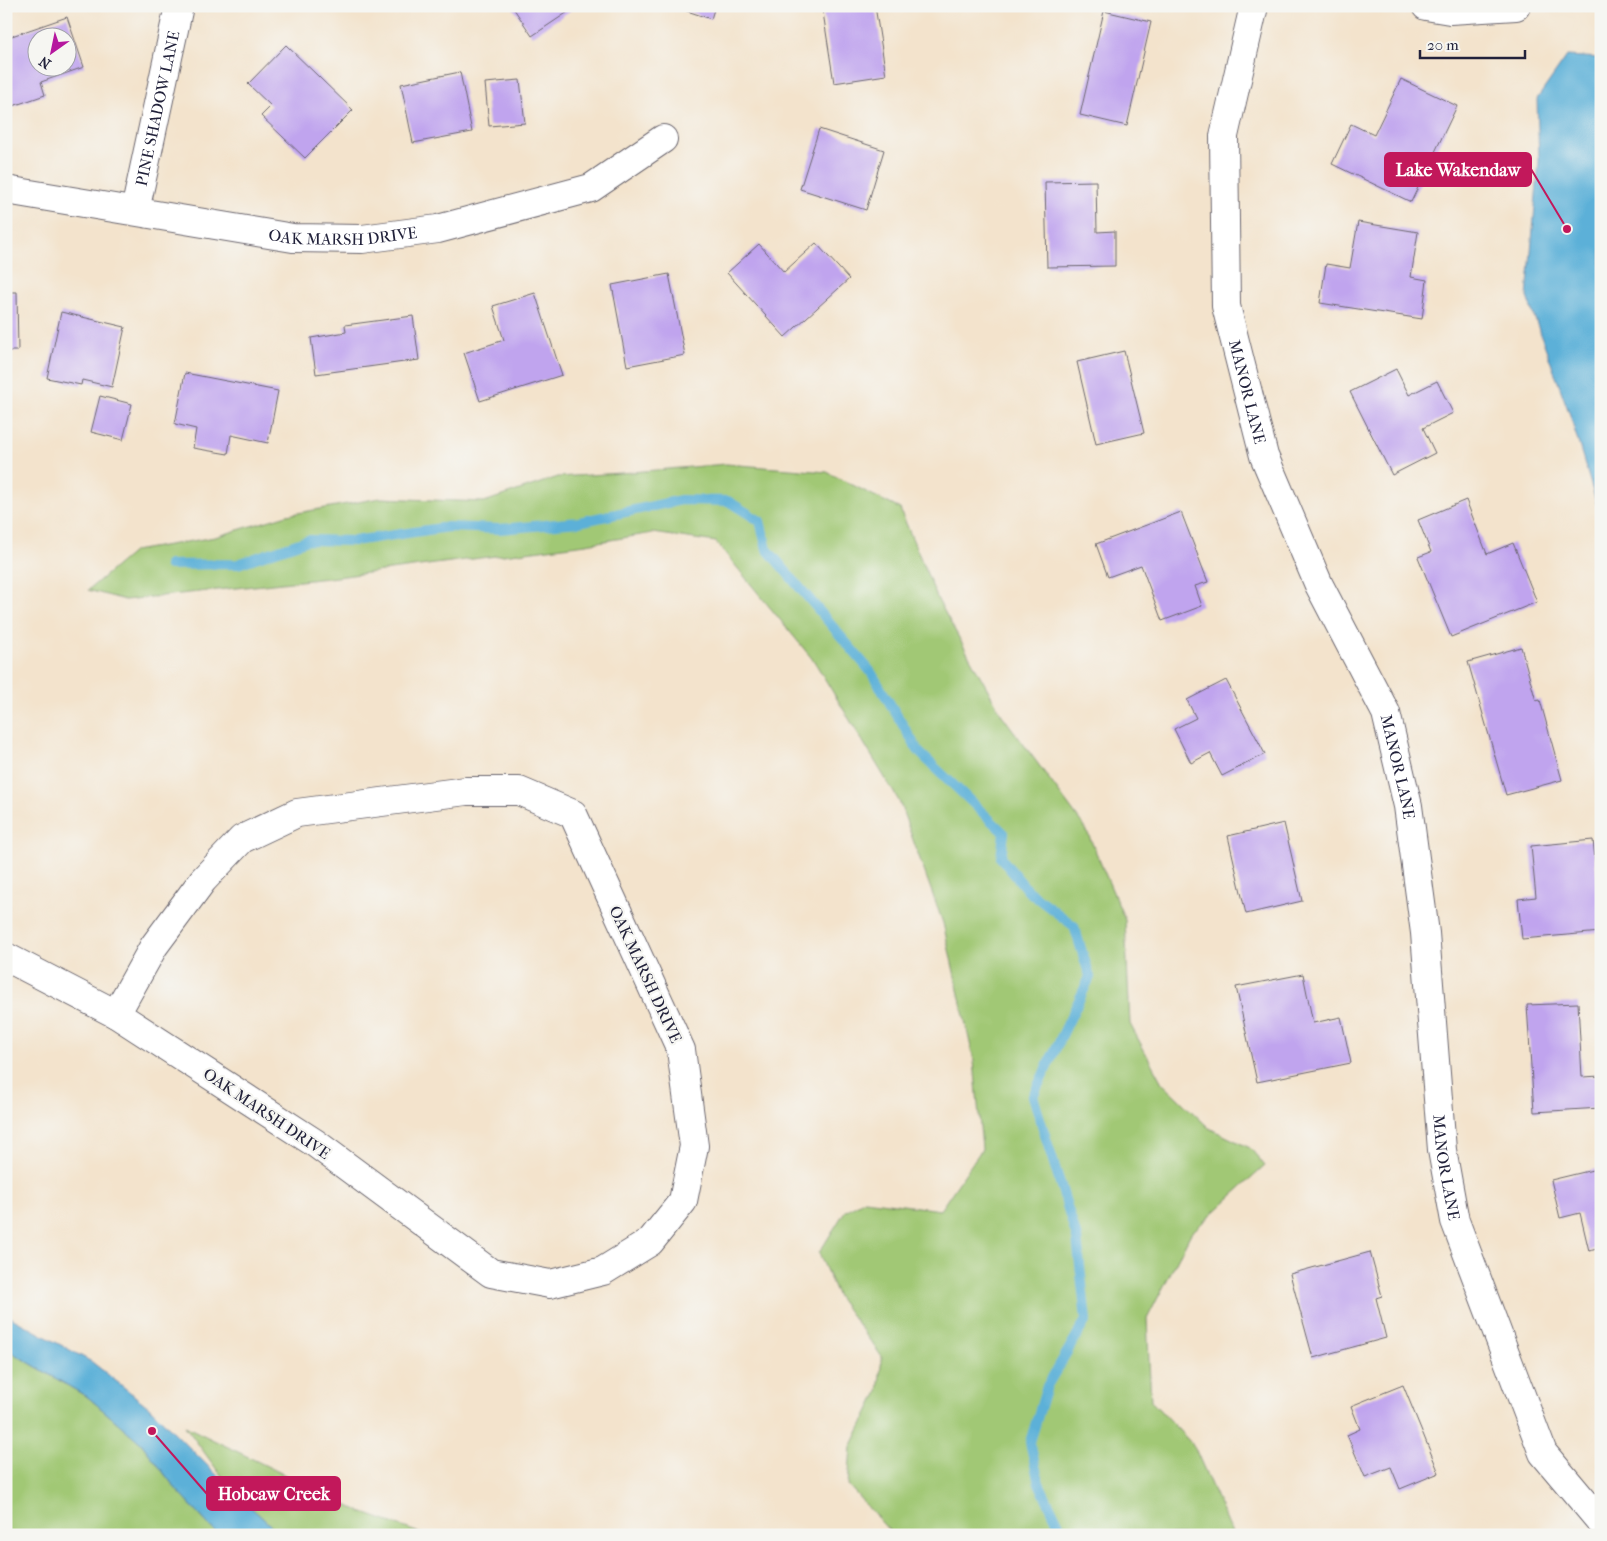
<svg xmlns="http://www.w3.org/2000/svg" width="1607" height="1541" viewBox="0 0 1607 1541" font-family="'IM FELL French Canon',serif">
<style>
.green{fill:#a1c874;stroke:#627558}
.water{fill:#5cb0d8;stroke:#3f698a}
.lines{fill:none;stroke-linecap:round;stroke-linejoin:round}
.stream{stroke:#5cb0d8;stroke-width:10}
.building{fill:#c0a4ee;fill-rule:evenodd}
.minor-casing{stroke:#6b666e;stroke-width:30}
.minor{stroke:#fff;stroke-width:28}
.labels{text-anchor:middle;stroke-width:4.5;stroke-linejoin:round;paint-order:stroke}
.street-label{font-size:16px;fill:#22223b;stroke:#f6f6f2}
.leader{fill:none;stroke:#c2185b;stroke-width:2}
.callout-dot{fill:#c2185b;stroke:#f6f6f2;stroke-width:2}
.callout{fill:#c2185b;stroke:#c2185b;stroke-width:2}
.callout-label{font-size:18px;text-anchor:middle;font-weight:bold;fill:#fff}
</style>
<rect width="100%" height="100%" fill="#f6f6f2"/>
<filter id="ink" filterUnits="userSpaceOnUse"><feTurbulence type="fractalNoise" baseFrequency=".02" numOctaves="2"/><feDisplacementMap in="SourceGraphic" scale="10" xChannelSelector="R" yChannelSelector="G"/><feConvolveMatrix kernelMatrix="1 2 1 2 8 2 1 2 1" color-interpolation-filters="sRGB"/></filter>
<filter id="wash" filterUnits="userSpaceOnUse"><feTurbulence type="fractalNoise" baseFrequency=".0096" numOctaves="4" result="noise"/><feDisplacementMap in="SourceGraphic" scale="20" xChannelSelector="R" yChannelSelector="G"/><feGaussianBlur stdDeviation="1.12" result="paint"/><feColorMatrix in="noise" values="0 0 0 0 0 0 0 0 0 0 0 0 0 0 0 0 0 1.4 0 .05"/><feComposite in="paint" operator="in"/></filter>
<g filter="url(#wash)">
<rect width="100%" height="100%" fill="#f3e3cc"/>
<g class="green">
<polygon points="726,464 827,472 900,509 938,600 1002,715 1086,829 1125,920 1130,1024 1162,1083 1209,1128 1250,1148 1265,1166 1191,1233 1147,1319 1151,1401 1194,1446 1233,1535 893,1535 848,1485 851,1447 878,1392 882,1357 838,1297 819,1253 845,1211 865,1200 940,1210 982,1149 974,1061 943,923 899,801 814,661 716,542 653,533 586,544 337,577 125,600 88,590 134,551 215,537 287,515 380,498 484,502 558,477 621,473"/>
<polygon points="6,1349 89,1398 141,1443 176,1489 218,1535 6,1535"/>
<polygon points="185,1426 361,1512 425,1535 281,1535 231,1489"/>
</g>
<g class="water">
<polygon points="1567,56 1601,58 1601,518 1570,415 1527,297 1539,161 1537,99"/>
<polygon points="6,1315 92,1362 150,1408 231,1489 281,1535 218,1535 176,1489 141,1443 89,1398 6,1349"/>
</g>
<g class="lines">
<polyline class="stream" points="169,565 238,564 308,540 354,541 448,527 500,529 579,522 681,500 728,501 760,521 767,549 871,672 919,752 1004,833 1001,858 1028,891 1074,926 1090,977 1033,1096 1077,1238 1086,1320 1047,1386 1030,1442 1039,1483 1064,1535"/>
</g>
<g id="blocks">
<g class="building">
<polygon points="512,6 568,6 571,10 532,36"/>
<polygon points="672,6 715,6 711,19"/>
<polygon points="822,6 875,6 886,75 834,83"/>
<polygon points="1104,11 1151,22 1127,126 1080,115"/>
<path d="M67,17l17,50 -43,15 4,13 -35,12 -4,-11v-58zM38,38h30v30h-30z"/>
<polygon points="286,45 353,110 305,158 261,116 271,106 248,84"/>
<polygon points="460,72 472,132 413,143 401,84"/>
<polygon points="1401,79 1457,106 1411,202 1332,164 1351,124 1374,135"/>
<polygon points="520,80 525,123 489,126 485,83"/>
<polygon points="819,129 884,150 866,210 800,189"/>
<polygon points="1096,181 1097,232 1115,231 1115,266 1047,267 1045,182"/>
<polygon points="1358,222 1418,232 1411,277 1427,280 1422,319 1320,303 1326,264 1350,268"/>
<polygon points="816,243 849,279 785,337 727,273 759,244 784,272"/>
<polygon points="669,274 685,355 627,366 612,285"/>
<polygon points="6,292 17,292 18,351 6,351"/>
<polygon points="535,293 562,375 480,401 464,353 504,340 493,306"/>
<polygon points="61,312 125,327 112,387 82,380 81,385 47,378"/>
<polygon points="413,316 419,360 316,374 311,338 346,332 345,325"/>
<polygon points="1124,351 1144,433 1096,444 1077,362"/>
<polygon points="1396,369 1409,395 1437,381 1453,413 1423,428 1435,453 1392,475 1350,392"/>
<polygon points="185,373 278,391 268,443 231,435 228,454 193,448 196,429 175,424"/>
<polygon points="100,396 132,404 123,440 91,432"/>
<polygon points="1466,500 1487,554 1513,543 1537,602 1451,637 1418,557 1431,552 1418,520"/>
<polygon points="1181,512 1208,582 1195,586 1202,606 1162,621 1141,565 1108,577 1096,544"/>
<polygon points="1521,647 1536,701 1540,700 1562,780 1506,795 1468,662"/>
<polygon points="1226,680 1265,754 1222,776 1210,753 1191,763 1174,729 1196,718 1187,700"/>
<polygon points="1284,823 1302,901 1246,914 1228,836"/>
<polygon points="1593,840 1601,916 1601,932 1522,939 1518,899 1536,897 1531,846"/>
<polygon points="1303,974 1313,1023 1341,1017 1351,1063 1257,1082 1236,987"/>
<polygon points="1578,1003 1582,1077 1601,1076 1601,1108 1534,1112 1527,1005"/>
<polygon points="1601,1168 1601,1248 1589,1251 1580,1213 1560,1218 1551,1180"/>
<polygon points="1370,1252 1382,1296 1376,1298 1386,1338 1313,1358 1290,1274"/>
<polygon points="1403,1385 1439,1473 1400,1489 1391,1467 1365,1477 1347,1435 1360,1429 1351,1406"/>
</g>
</g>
</g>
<g filter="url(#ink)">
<use href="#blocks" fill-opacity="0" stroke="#6b666e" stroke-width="1"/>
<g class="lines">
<g class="minor-casing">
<g id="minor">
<path id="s1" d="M1254,6l-30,130 2,170 38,150 55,129 67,128 22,93 17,127 17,217 13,71 88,232 58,69"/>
<polyline points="1426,6 1450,10 1516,6"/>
<path id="s2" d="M6,190l287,48 69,1 76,-10 153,-41 72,-49"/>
<path id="s3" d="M135,211l44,-205"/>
<polygon points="466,791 519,791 573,814 681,1050 694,1146 683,1201 650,1242 603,1271 550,1284 491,1273 315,1143 116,1014 154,946 203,880 242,839 297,813"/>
<polyline points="6,957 116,1014"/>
</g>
</g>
<use href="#minor" class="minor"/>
</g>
</g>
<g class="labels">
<g class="street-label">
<text dy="6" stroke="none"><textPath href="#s3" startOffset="105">PINE SHADOW LANE</textPath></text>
<text dy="6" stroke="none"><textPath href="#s2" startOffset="341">OAK MARSH DRIVE</textPath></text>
<text dy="6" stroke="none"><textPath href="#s1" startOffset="392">MANOR LANE</textPath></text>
<text dy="6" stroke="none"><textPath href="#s1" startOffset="798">MANOR LANE</textPath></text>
<text transform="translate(646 974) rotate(65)" y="6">OAK MARSH DRIVE</text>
<text transform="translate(267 1113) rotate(34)" y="6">OAK MARSH DRIVE</text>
<text dy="6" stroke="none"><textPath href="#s1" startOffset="1202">MANOR LANE</textPath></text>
</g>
</g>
<path class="leader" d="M1567 229L1531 169M152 1431L207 1494"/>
<g class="callout-dot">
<circle cx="1567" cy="229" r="5"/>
<circle cx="152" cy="1431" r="5"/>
</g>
<g class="callout">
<rect x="1385" y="153" width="146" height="33" rx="5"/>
<rect x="207" y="1477" width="133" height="33" rx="5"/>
</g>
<g class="callout-label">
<text x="1458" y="176">Lake Wakendaw</text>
<text x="274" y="1500">Hobcaw Creek</text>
</g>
<rect width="1607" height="1541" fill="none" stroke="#f6f6f2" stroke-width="25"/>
<g transform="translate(52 52) rotate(213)"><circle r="24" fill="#f6f6f2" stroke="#a1a1a9"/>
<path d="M0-4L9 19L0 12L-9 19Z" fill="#b5179e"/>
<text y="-8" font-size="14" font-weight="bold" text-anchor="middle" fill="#22223b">N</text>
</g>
<path d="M1420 50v8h105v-8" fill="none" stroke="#22223b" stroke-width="2.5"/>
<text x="1427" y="50" font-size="15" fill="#22223b" stroke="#f6f6f2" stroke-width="4" paint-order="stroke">20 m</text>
</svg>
